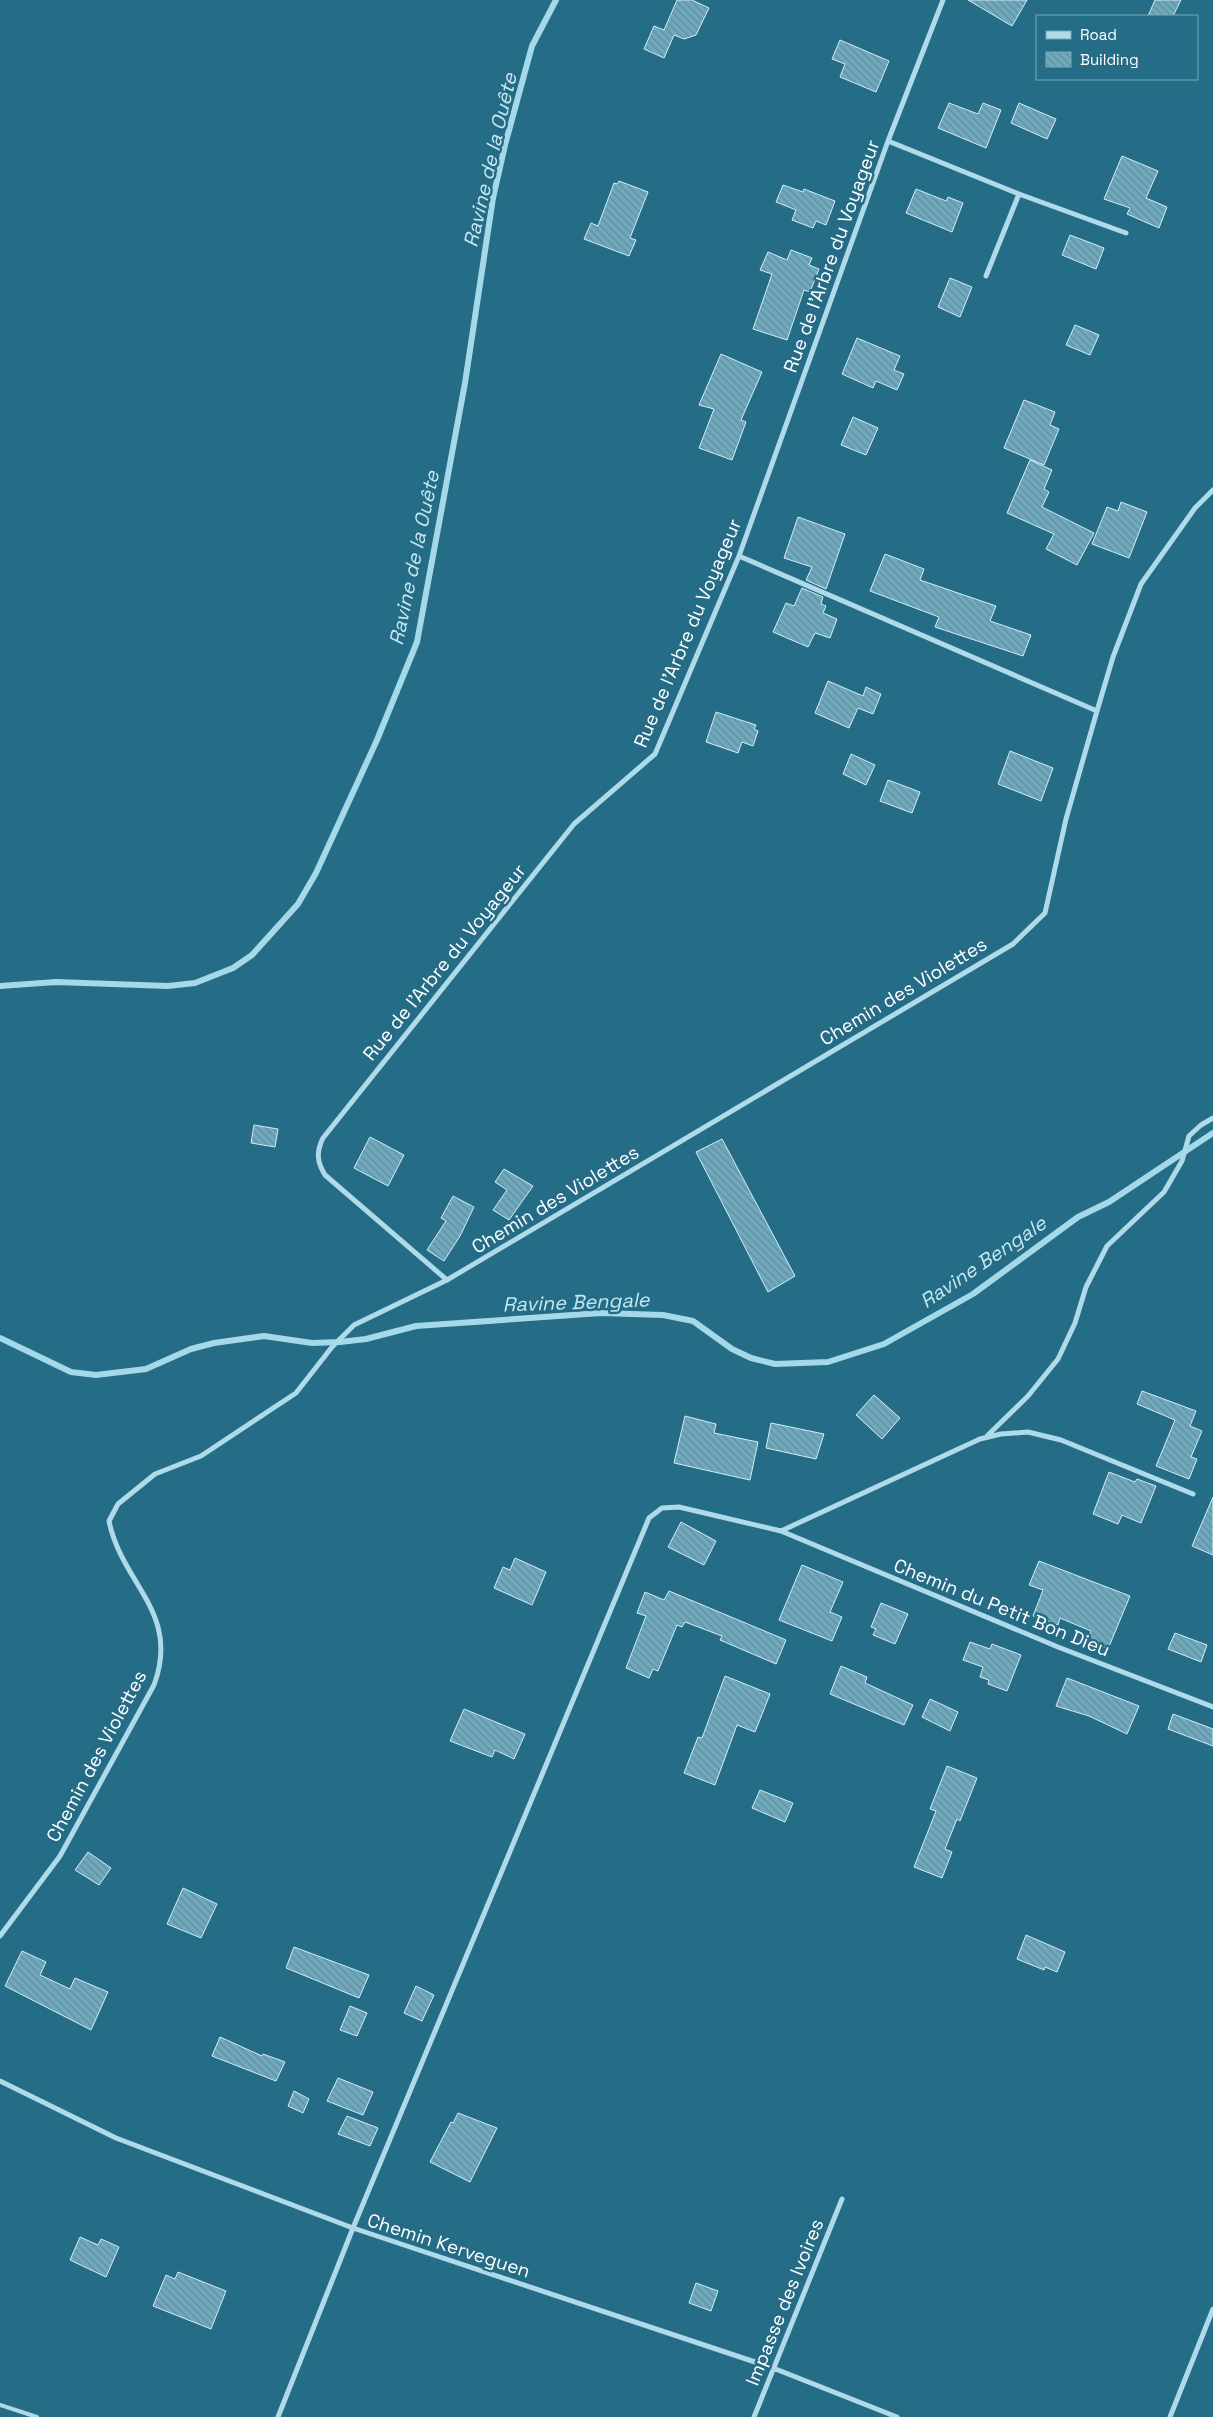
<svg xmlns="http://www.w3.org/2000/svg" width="1213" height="2417" font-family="'Space Grotesk',sans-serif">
  <defs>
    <pattern id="building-back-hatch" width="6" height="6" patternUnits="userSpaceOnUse" patternTransform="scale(1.25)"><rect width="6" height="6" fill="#6ea9bd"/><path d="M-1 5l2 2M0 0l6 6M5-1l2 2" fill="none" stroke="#648d9b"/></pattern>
  </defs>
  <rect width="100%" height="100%" fill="#256c86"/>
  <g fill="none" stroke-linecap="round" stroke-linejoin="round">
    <!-- stream -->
    <path stroke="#a3d9e9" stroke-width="6" d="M0,986L56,982L168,986L195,983L233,968L252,955L298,904L316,873L377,740L417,642L465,383L493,198L505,145L532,46L556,0
      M0,1338L71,1372L96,1375L146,1369L191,1349L214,1343L264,1336L312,1343L340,1342L366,1339L416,1326L601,1313L663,1315L693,1321L732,1349L751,1358L775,1364L828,1362L884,1344L973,1294L1078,1217L1109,1202L1213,1133"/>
  </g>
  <!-- building -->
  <path fill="url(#building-back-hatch)" stroke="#d3eef7" d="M677,0H692L709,8L696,35L684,39L674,35L664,58L644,49L654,26L664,30Z
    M968,0H1027L1012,26Z
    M1155,0H1181L1173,16H1148Z
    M840,40L889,61L876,92L840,77L845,64L832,59Z
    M949,103L978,114L983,103L1001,110L986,148L938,128Z
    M1019,103L1056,119L1047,139L1011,123Z
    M1122,156L1158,171L1146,198L1167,207L1159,228L1127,214L1130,208L1104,199Z
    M619,181L648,192L630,238L636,240L629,256L584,239L591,223L598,226L614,183L617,184Z
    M783,185L803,192L804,189L835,201L826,225L816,221L813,228L792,220L796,210L776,202Z
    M916,189L946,201L948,197L963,203L952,232L906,213Z
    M1070,235L1104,248L1096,269L1062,255Z
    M791,250L812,258L809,265L819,269L810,292L804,290L787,340L753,329L772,274L760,270L768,252L787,260Z
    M950,278L972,287L960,317L938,307Z
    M1075,325L1099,335L1090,355L1066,345Z
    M857,338L900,356L894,370L904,374L897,390L876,381L873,388L842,374Z
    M721,354L762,372L741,420L746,422L732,460L699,448L714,409L699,405Z
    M1024,400L1055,412L1050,425L1059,429L1044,465L1004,448Z
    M853,417L878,428L866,455L841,445Z
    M1030,460L1052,470L1044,489L1049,492L1042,507L1094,533L1077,565L1046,549L1054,534L1007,513Z
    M1121,502L1147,512L1129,558L1092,544L1107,507L1118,511Z
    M798,517L845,534L826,589L806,580L812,567L784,558Z
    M885,554L924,569L920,580L996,606L990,621L1031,635L1023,656L935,627L939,617L870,591Z
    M802,588L823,597L821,604L826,606L823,613L837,619L830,638L815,633L808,647L773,632L786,603L794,606Z
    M828,681L863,696L866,687L881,694L873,714L858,708L849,728L815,713Z
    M716,712L756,725L754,729L758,731L753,746L742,742L738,753L706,742Z
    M1010,751L1053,768L1041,801L998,784Z
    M851,754L875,765L866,785L843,774Z
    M888,780L920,792L912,813L880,801Z
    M254,1125L278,1129L275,1147L251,1143Z
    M370,1137L404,1155L388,1186L354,1168Z
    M722,1139L795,1276L768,1292L696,1152Z
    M504,1169L533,1186L509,1220L493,1210L507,1190L495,1182Z
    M453,1196L474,1207L460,1236L444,1261L427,1250L446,1221L441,1218Z
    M1142,1391L1196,1411L1190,1426L1202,1431L1191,1457L1197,1459L1189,1479L1156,1466L1175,1420L1137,1404Z
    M874,1395L900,1418L882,1439L856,1415Z
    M685,1416L716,1424L714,1433L758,1442L750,1480L674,1463Z
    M771,1423L824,1434L816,1459L766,1448Z
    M1109,1472L1135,1482L1137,1479L1156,1486L1141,1523L1122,1515L1118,1524L1093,1514Z
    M1213,1497V1555L1192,1546Z
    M681,1522L716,1541L704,1565L668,1547Z
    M515,1558L546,1572L532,1605L494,1588L503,1567L510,1570Z
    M1039,1561L1130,1596L1108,1649L1087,1640L1091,1631L1060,1618L1058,1625L1033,1616L1043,1590L1029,1585Z
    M802,1565L843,1582L830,1612L842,1617L832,1641L779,1620Z
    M669,1591L786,1640L776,1664L720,1640L722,1636L685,1622L682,1627L677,1625L658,1671L653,1669L649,1678L626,1668L646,1616L637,1613L645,1592L664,1600Z
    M881,1603L908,1614L895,1644L873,1635L876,1629L871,1627Z
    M1175,1633L1207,1645L1201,1662L1168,1649Z
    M970,1642L990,1649L992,1644L1021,1655L1007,1691L988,1684L989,1680L980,1677L983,1667L963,1660Z
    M841,1666L867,1677L865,1683L913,1705L904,1725L830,1694Z
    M725,1676L770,1694L755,1732L737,1725L715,1785L684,1773L698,1737L702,1738Z
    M1067,1678L1139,1706L1127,1734L1089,1716L1056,1706Z
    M930,1699L958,1712L950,1731L922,1717Z
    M464,1709L525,1734L514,1759L495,1750L492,1757L450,1741Z
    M1173,1714L1213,1729V1746L1168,1729Z
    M947,1766L977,1778L960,1821L957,1819L945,1849L952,1852L942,1878L914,1867L936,1811L930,1809Z
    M760,1790L793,1803L785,1822L752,1808Z
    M88,1852L111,1868L99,1885L75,1870Z
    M183,1888L217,1904L201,1938L167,1924Z
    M1026,1935L1065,1952L1057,1972L1045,1967L1044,1970L1017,1959Z
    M294,1947L369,1975L359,1998L286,1968Z
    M22,1951L46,1962L40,1975L70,1989L75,1978L108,1992L91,2030L5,1986Z
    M416,1986L434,1995L422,2021L404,2013Z
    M350,2006L367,2013L357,2036L340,2030Z
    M220,2037L262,2056L263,2054L285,2062L276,2081L212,2056Z
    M338,2078L373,2092L363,2115L327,2101Z
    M294,2091L309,2099L303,2113L288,2106Z
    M458,2113L497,2128L470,2182L430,2162L451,2122L453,2123Z
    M347,2116L378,2128L370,2146L338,2134Z
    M80,2237L98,2245L101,2239L119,2247L106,2277L70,2260Z
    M178,2272L226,2291L211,2329L153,2306L166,2275L175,2279Z
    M696,2283L718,2291L711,2311L689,2303Z"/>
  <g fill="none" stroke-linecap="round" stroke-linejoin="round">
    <!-- lane -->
    <path stroke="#afdae9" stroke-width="4" d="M0,2405L37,2417"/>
    <!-- street -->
    <path stroke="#afdae9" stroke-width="5" d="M888,141L1019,194L1126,233
      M986,276L1019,194
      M739,556L1097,711
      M447,1280L325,1175C317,1162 316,1152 323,1138L574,824L655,754L739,556L888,141L943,0
      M987,1436L1028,1396L1058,1359L1075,1323L1086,1287L1107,1246L1164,1192L1182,1161L1189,1136L1201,1125L1213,1118
      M781,1531L980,1439L1001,1434L1028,1432L1061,1440L1193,1494
      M0,1936L60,1856L154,1685C181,1612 122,1585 109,1521L118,1504L155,1474L201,1456L296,1393L332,1347L354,1325L447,1280L1013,944L1045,913L1066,819L1097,711L1113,657L1141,584L1195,508L1213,490
      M0,2081L116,2138L353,2228L773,2368L897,2417
      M278,2417L353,2228L649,1518L662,1508L679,1507L781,1531L1058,1647L1213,1707
      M754,2417L842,2199
      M1170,2417L1213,2309"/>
  </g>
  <g text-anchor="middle" stroke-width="5" stroke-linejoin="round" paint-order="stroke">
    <!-- street labels -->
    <g font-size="19" fill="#fff" stroke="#256c86">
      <text transform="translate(831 256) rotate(-70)" y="7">Rue de l'Arbre du Voyageur</text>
      <text transform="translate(687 633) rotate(-67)" y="7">Rue de l'Arbre du Voyageur</text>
      <text transform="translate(444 962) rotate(-51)" y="7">Rue de l'Arbre du Voyageur</text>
      <text transform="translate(903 991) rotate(-31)" y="7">Chemin des Violettes</text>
      <text transform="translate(555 1199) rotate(-31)" y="7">Chemin des Violettes</text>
      <text transform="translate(1002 1607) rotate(22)" y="7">Chemin du Petit Bon Dieu</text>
      <text transform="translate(96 1756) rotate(-62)" y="7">Chemin des Violettes</text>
      <text transform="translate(449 2245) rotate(18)" y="7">Chemin Kerveguen</text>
      <text transform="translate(784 2302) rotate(-68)" y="7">Impasse des Ivoires</text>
    </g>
    <!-- water labels -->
    <g font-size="20" font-style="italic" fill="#c5e7f2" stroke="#256c86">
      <text transform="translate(490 160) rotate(-77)" y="7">Ravine de la Ouête</text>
      <text transform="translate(414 558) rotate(-78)" y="7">Ravine de la Ouête</text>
      <text transform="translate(983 1262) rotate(-34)" y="7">Ravine Bengale</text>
      <text transform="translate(576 1302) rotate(-2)" y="7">Ravine Bengale</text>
    </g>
  </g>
  <!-- legend -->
  <rect x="1036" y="15" width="162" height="65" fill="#256c86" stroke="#7ca7b6"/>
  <rect x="1046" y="31" width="25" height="8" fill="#afdae9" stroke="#7ca7b6"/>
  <text x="1080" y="40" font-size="15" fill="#ffffff">Road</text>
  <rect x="1046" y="52" width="25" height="15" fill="url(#building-back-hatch)" stroke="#7ca7b6"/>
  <text x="1080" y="65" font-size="15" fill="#ffffff">Building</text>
</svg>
